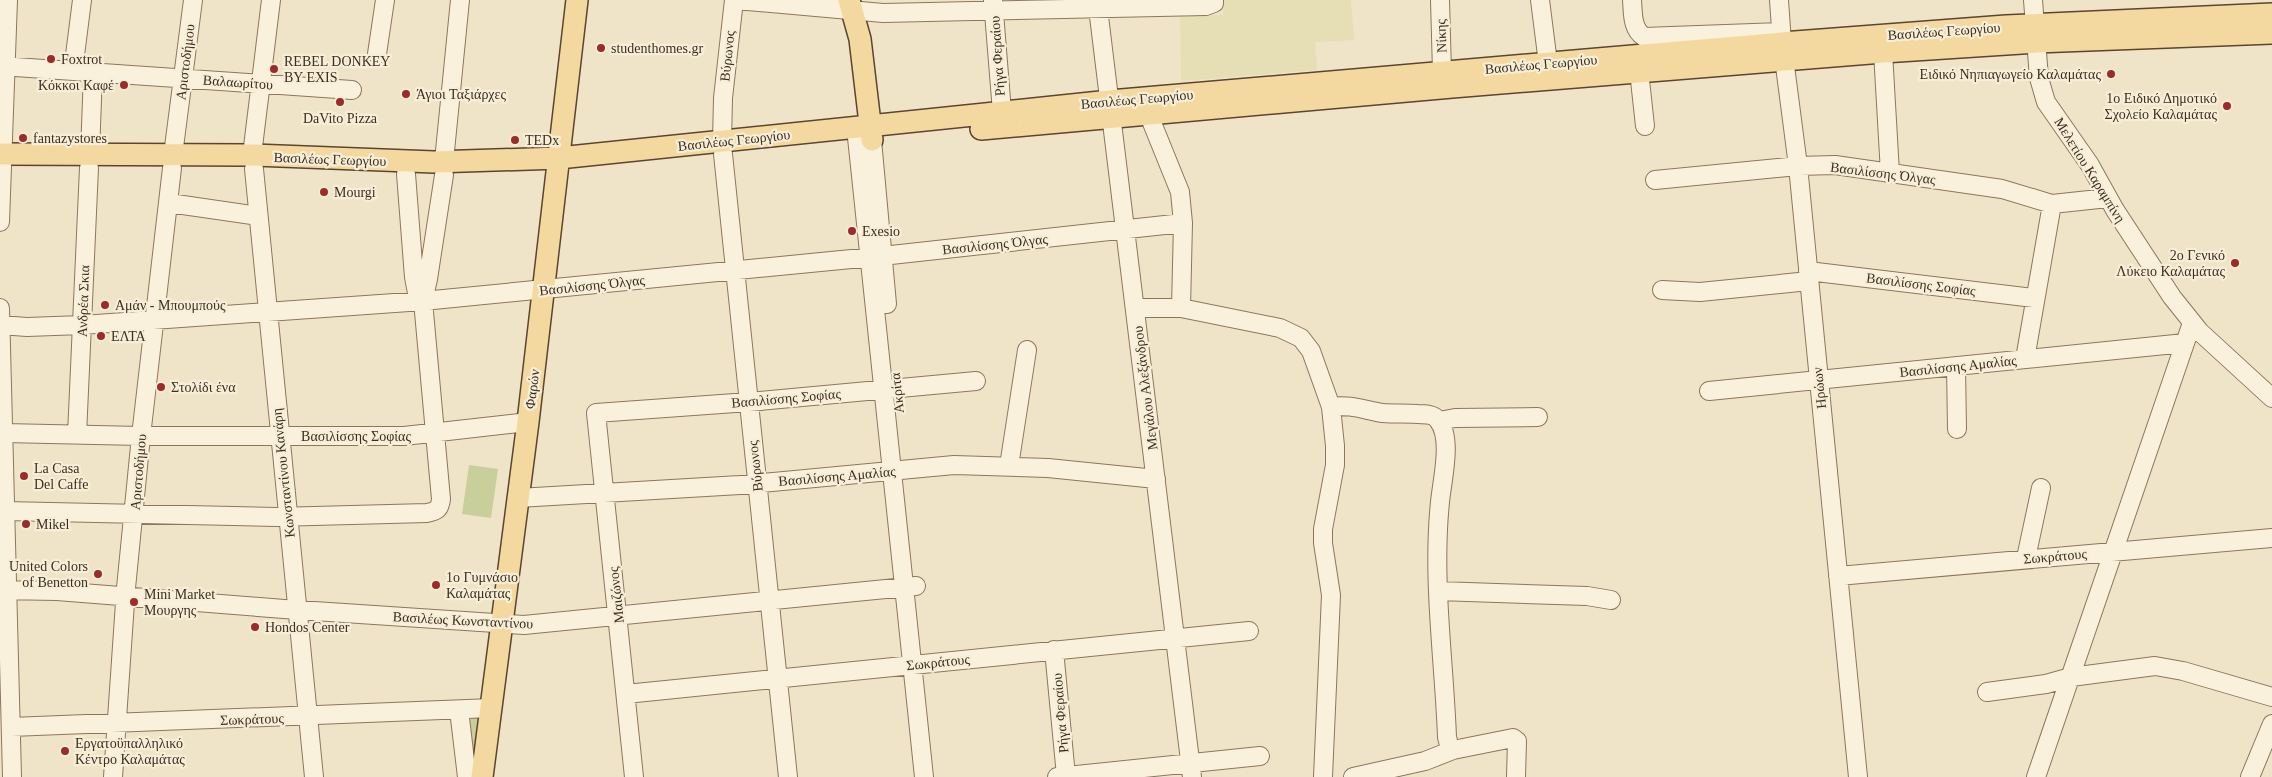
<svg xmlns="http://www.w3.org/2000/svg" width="2272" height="777" font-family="Georgia,serif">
  <rect width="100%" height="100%" fill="#f0e4c8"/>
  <!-- farmland -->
  <path fill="#e6deb5" d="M1223,0H1351L1354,40L1315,42L1317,70L1181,81L1180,16L1223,15Z"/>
  <!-- green -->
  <path fill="#c9cf9b" d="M469,465L498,469L491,518L462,514Z
    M477,718L479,721L473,765L468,719Z"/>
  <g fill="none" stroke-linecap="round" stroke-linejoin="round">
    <!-- minor casing -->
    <g stroke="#8d765c" stroke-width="20">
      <path id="minor" d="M736,0L883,13L1206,6L1214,3V0
        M993,0L1002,112
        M1097,0L1192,777
        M1440,0L1442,72
        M1540,0L1548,63
        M1632,0C1633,14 1632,29 1644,37L1781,32
        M1779,0L1782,43L1798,166L1858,777
        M2033,0L2039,78L2046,102L2090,165L2115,210L2172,297L2200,332L2272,398
        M1883,52L1890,173
        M377,54L385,0
        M0,66L352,90
        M73,71L82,0
        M1639,71L1645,126
        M1148,113L1180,192L1183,223L1181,308
        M856,128L924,777
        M872,140L887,304
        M722,141L723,98L734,0
        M90,154L93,72
        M723,154L788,777
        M173,155L193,0
        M252,155L271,0
        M444,161L460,0
        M254,169L314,777
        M406,174L414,277L417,293L423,301
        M1655,180L1798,166L1835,165L2002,189L2052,204L2108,198
        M169,203L258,216
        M0,222L8,0
        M1808,271L2034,298
        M1662,290L1700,292L1809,281
        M0,308L12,777
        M1136,308H1181L1280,328L1301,338L1311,351L1331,407L1335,446V465L1323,529V543L1331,595L1323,777
        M0,325L27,327L82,325L423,301L882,256L1183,223
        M2025,359L2052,204
        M1956,366L1957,429
        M1709,391L2185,343L2192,323
        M1331,407C1351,404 1364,410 1383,413C1395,414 1406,413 1417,414C1424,414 1434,414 1438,420C1453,438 1442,480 1440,502C1432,580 1444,659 1447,737L1449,745L1453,750
        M1439,421L1455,418L1538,417
        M4,433L141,436H404L528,422
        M77,435L89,168
        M1009,466L1027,350
        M518,498L740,485L954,465L1048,468L1156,479
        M5,511L276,517L427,513C437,511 440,509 441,499L423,301L428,279L444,175
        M2026,558L2041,488
        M1838,576L2272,538
        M0,590L57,591L284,609L524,625L916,586
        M1438,591L1587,596L1611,600
        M1054,650L1066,776
        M1987,692L2046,684L2071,677L2155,666L2183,671L2272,697
        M626,694L1249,631
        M459,710L467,777
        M11,727L492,708
        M113,777L126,588L141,436L172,168
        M634,777L596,413L749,402L976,381
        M1057,777L1260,756
        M1353,777L1425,761L1453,750L1513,738L1517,741L1516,777
        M2036,777L2185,343
        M2250,777L2272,724"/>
    </g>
    <!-- major casing -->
    <g stroke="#5b4430" stroke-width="24">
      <path id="major" d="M849,0L860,39L872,140
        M981,129L1452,87L1883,52L2036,42L2272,33
        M0,154L252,155L434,162L559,158L1110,101L1782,43L2006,26L2272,14
        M482,777L528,422L577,0"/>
    </g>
    <!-- minor -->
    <use href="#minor" stroke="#faf1dc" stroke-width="18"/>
    <!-- major -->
    <use href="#major" stroke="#f3d9a0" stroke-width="21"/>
  </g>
  <!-- markers -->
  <g fill="#9e2a2b" stroke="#f7eed8" stroke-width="2">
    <circle cx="601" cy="48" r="5"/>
    <circle cx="51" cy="59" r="5"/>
    <circle cx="274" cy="69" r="5"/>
    <circle cx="2111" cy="74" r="5"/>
    <circle cx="124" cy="85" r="5"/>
    <circle cx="406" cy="94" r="5"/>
    <circle cx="340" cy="102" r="5"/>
    <circle cx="2227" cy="106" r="5"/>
    <circle cx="23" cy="138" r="5"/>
    <circle cx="515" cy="140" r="5"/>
    <circle cx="324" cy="192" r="5"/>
    <circle cx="852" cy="231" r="5"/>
    <circle cx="2235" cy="263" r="5"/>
    <circle cx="105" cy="305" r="5"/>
    <circle cx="101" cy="336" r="5"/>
    <circle cx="161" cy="387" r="5"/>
    <circle cx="24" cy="476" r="5"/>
    <circle cx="26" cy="524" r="5"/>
    <circle cx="98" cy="574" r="5"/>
    <circle cx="436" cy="585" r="5"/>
    <circle cx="134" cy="602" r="5"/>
    <circle cx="255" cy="627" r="5"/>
    <circle cx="65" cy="751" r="5"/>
  </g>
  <g text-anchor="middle" stroke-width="4.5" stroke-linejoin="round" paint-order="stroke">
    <!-- street labels -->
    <g font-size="14" fill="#3d2e20" stroke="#f7eed8">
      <text transform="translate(1944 31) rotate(-4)" y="5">Βασιλέως Γεωργίου</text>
      <text transform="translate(1441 36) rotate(-92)" y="5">Νίκης</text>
      <text transform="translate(727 56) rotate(-84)" y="5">Βύρωνος</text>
      <text transform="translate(997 56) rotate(-94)" y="5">Ρήγα Φεραίου</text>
      <text transform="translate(185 62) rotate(-83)" y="5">Αριστοδήμου</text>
      <text transform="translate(1541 64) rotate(-5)" y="5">Βασιλέως Γεωργίου</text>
      <text transform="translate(238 82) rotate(4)" y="5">Βαλαωρίτου</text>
      <text transform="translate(1137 99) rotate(-5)" y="5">Βασιλέως Γεωργίου</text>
      <text transform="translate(734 140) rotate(-6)" y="5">Βασιλέως Γεωργίου</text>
      <text transform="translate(330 159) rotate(2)" y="5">Βασιλέως Γεωργίου</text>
      <text transform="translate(2090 170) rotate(58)" y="5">Μελετίου Καραμπίνη</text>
      <text transform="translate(1883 173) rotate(7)" y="5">Βασιλίσσης Όλγας</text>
      <text transform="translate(995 244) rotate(-6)" y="5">Βασιλίσσης Όλγας</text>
      <text transform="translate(1921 284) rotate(7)" y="5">Βασιλίσσης Σοφίας</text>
      <text transform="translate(592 285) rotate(-6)" y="5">Βασιλίσσης Όλγας</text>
      <text transform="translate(83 301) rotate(-88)" y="5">Ανδρέα Σκια</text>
      <text transform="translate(1958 366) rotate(-6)" y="5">Βασιλίσσης Αμαλίας</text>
      <text transform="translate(1145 388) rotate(-97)" y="5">Μεγάλου Αλεξάνδρου</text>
      <text transform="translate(1819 388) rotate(-96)" y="5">Ηρώων</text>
      <text transform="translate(532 389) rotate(-83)" y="5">Φαρών</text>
      <text transform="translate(897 393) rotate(-96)" y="5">Ακρίτα</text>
      <text transform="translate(786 398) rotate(-5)" y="5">Βασιλίσσης Σοφίας</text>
      <text x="356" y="441">Βασιλίσσης Σοφίας</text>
      <text transform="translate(755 466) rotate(-96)" y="5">Βύρωνος</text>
      <text transform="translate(138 472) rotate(-85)" y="5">Αριστοδήμου</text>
      <text transform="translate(283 473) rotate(-96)" y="5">Κωνσταντίνου Κανάρη</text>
      <text transform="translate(837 476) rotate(-5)" y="5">Βασιλίσσης Αμαλίας</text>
      <text transform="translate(2055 556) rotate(-5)" y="5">Σωκράτους</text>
      <text transform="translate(616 595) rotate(-96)" y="5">Μαιζώνος</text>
      <text transform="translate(463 620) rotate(3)" y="5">Βασιλέως Κωνσταντίνου</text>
      <text transform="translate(938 662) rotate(-6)" y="5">Σωκράτους</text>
      <text transform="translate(1060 713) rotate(-95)" y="5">Ρήγα Φεραίου</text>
      <text transform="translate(252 719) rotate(-2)" y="5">Σωκράτους</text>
    </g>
    <!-- poi labels -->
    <g font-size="14" fill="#3d2e20" stroke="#f7eed8" text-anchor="start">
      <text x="611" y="53">studenthomes.gr</text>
      <text x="61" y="64">Foxtrot</text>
      <text x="284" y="66">REBEL DONKEY<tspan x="284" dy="16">BY EXIS</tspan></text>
      <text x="2101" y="79" text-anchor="end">Ειδικό Νηπιαγωγείο Καλαμάτας</text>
      <text x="114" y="90" text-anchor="end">Κόκκοι Καφέ</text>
      <text x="416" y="99">Άγιοι Ταξιάρχες</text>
      <text x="2217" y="103" text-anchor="end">1ο Ειδικό Δημοτικό<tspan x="2217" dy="16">Σχολείο Καλαμάτας</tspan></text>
      <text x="340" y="123" text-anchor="middle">DaVito Pizza</text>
      <text x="33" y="143">fantazystores</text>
      <text x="525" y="145">TEDx</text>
      <text x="334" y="197">Mourgi</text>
      <text x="862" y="236">Exesio</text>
      <text x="2225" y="260" text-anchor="end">2ο Γενικό<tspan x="2225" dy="16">Λύκειο Καλαμάτας</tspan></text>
      <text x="115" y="310">Αμάν - Μπουμπούς</text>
      <text x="111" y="341">ΕΛΤΑ</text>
      <text x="171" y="392">Στολίδι ένα</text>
      <text x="34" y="473">La Casa<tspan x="34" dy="16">Del Caffe</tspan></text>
      <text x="36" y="529">Mikel</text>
      <text x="88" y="571" text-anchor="end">United Colors<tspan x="88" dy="16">of Benetton</tspan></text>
      <text x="446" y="582">1ο Γυμνάσιο<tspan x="446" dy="16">Καλαμάτας</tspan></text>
      <text x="144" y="599">Mini Market<tspan x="144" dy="16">Μουργης</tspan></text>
      <text x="265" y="632">Hondos Center</text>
      <text x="75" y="748">Εργατοϋπαλληλικό<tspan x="75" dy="16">Κέντρο Καλαμάτας</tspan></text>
    </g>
  </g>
</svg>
